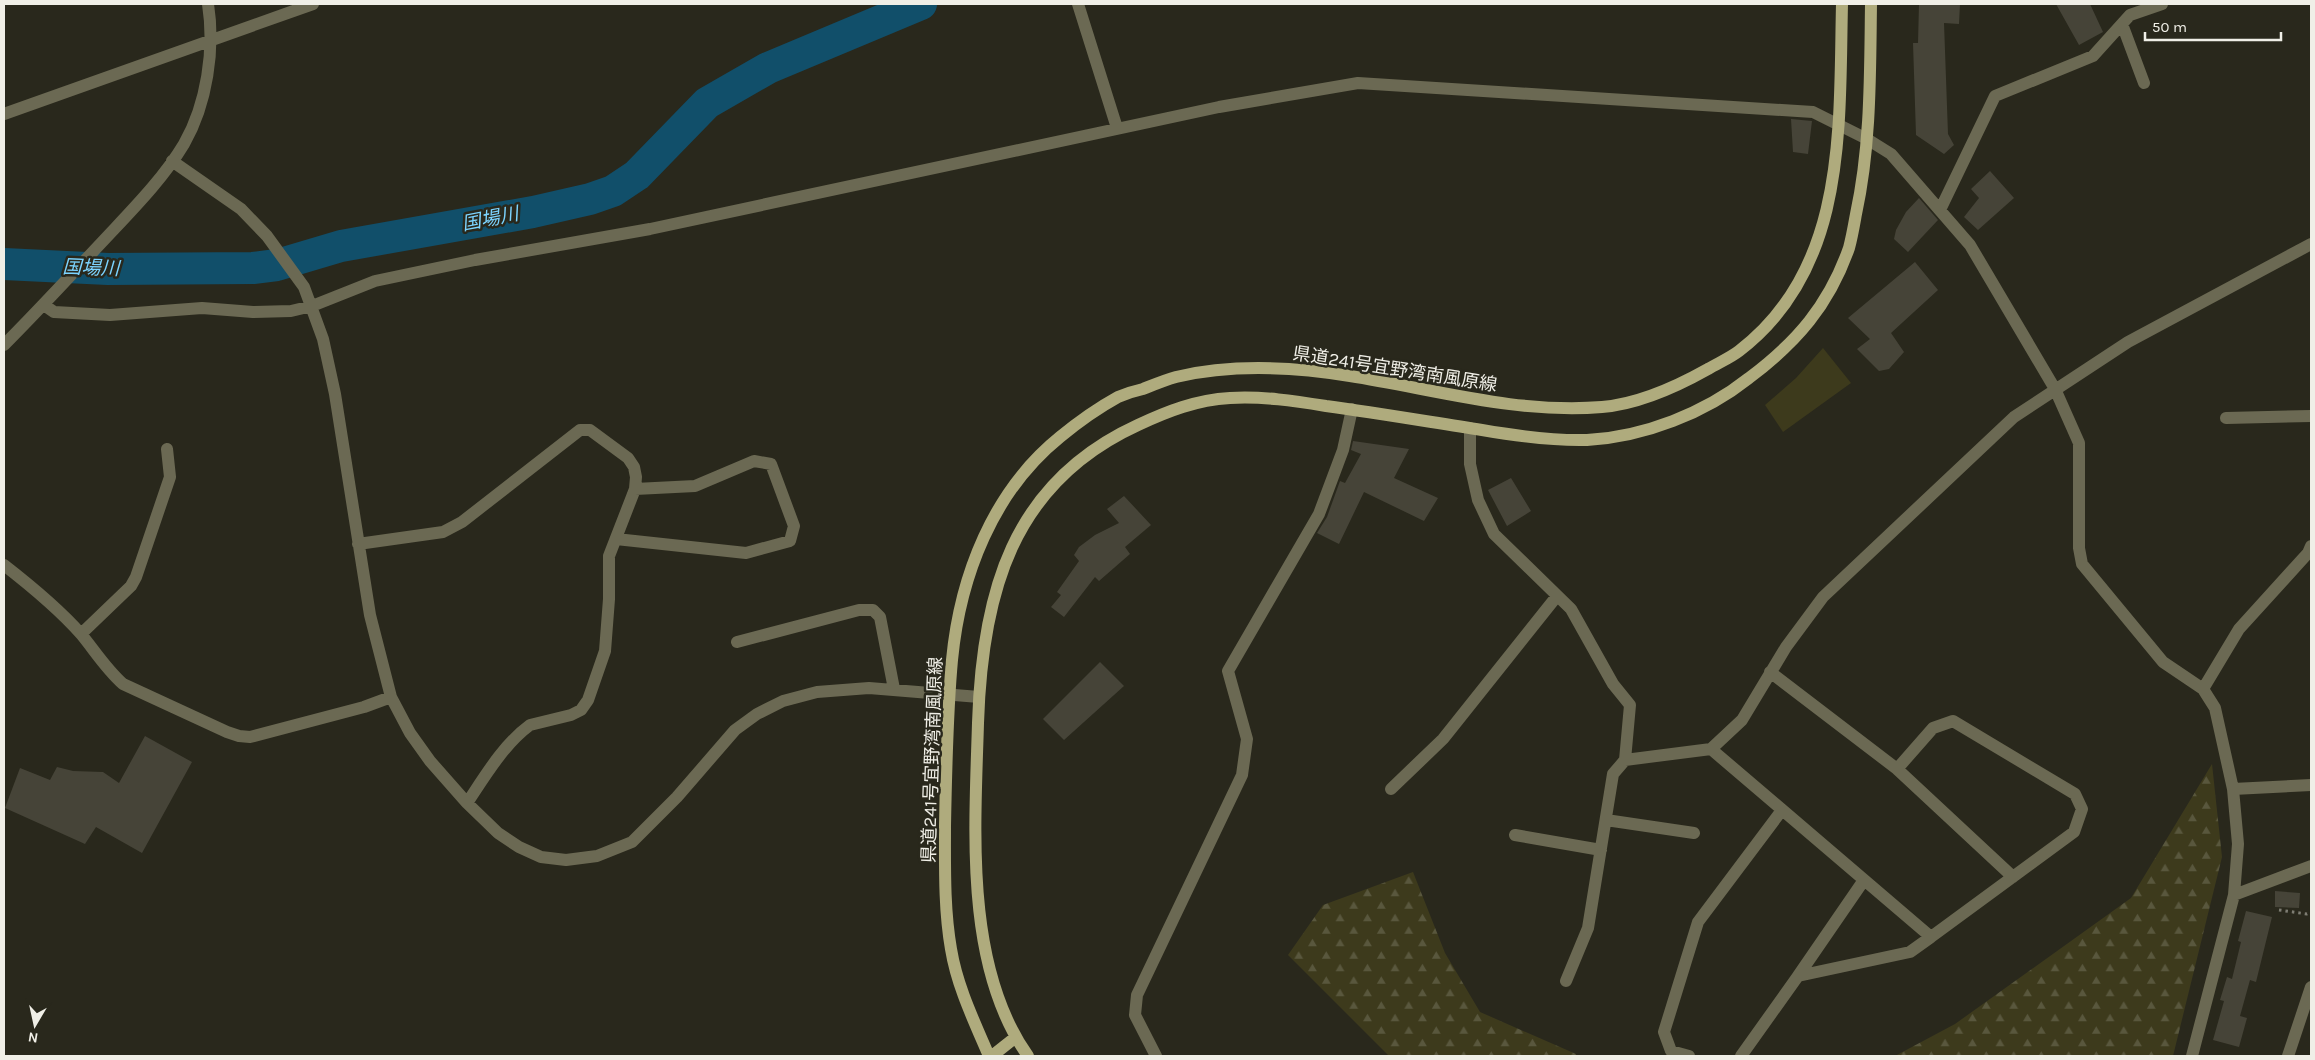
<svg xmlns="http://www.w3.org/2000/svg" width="2315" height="1060" font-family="Karla,'Noto Sans JP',sans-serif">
  <defs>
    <pattern id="forest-firs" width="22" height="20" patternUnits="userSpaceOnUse" patternTransform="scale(1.25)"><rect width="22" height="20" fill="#3d3a1c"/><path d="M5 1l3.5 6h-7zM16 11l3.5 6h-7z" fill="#59573d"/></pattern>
  </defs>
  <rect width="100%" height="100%" fill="#29281c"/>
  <!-- green -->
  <path fill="#3d3a1c" d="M1823,348L1851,383L1783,432L1765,405L1796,378Z"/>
  <!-- forest -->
  <path fill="url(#forest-firs)" d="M2212,764L2222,857L2173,1056H1895L1955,1024L2131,898Z
    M1413,872L1445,953L1480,1012L1576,1054V1056H1389L1288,955L1323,905Z"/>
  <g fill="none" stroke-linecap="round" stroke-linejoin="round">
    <!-- river -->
    <path stroke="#114f6a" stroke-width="32" d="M4,264L108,269L253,268L277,265L341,246L533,212L590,199L613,191L637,175L707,103L768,68L921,4"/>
  </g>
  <!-- building -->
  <path fill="#464438" d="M1919,4H1960L1959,24L1944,23L1948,134L1954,145L1944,154L1916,135L1913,43H1918Z
    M2056,4H2090L2103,32L2079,45Z
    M1791,119L1812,121L1808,154L1793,152Z
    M1990,171L2014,198L1978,230L1964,217L1979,198L1971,189Z
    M1919,198L1938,220L1908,252L1894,239L1896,230L1906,212Z
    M1915,262L1938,290L1891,333L1904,352L1889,369L1879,371L1857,349L1870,339L1848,318Z
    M1353,441L1409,449L1394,478L1438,498L1424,521L1364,492L1339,544L1317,533L1327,517L1340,481L1345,483L1361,454L1351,450Z
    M1511,478L1531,511L1507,526L1488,490Z
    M1124,496L1151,525L1125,547L1130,554L1099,581L1095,577L1064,617L1051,607L1061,595L1057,592L1079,561L1074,555L1079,547L1095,535L1119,523L1107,509Z
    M1100,662L1124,686L1064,740L1043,719Z
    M145,736L192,762L142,853L96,827L85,844L5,808L20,768L50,780L57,767L73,771L103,772L119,783Z
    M2275,891L2300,893L2299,908L2275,907Z
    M2246,911L2272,917L2256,982L2250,980L2240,1016L2247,1018L2239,1047L2213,1040L2224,1001L2220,1000L2227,977L2232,979L2241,942L2238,941Z"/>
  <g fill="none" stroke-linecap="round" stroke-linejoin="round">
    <!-- path -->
    <path stroke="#7e7d73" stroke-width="3" stroke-dasharray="2.5 4" stroke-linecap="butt" d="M2279,910L2307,914L2311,912"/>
    <!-- minor -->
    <path stroke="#6b6953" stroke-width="12" d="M1078,4L1117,128
      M2122,24L2144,83
      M4,114L313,4
      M172,161L241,209L267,236L304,287L323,339L335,394L370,615L391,697L410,733L430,761L467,803L498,833L519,847L541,857L566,860L597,856L632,842L677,797L735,730L757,714L783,701L817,692L869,688L979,697
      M1940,210L1995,96L2093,56L2130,15L2162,4
      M44,305L54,312L110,315L202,308L253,312L291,311L312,306L375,281L475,260L650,229L1219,107L1358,83L1813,112L1867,139L1891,154L1970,245L2055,389L2079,443V548L2082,564L2163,662L2203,689L2215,708L2233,789L2238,844L2234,895L2192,1056
      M4,345C38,311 71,275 104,240C132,210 163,179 184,144C207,104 215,49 208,4
      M2226,418L2311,416
      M1470,428V464L1478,500L1494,534L1571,609L1613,684L1630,705L1625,760L1711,749L1742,720L1786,647L1823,597L2014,417L2128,342L2311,244
      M616,539L746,553L790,541L794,526L771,464L754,461L695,486L635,489
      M358,544L443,532L462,522L580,430H590L628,458L634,467L636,477L635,489L609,556V599L605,651L588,700L581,710L571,715L530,725C504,744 485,776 467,803
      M4,565C31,586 58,608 81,634C95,651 106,669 123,684L227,732L239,736L250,737L364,707L391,697
      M81,634L131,586L136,577L170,477L167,449
      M737,642L859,610H873L880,617L894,689
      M1770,672L1897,769L2013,877
      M2203,689L2239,629L2308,553L2311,546
      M1711,749L1931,937L2074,832L2082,809L2075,794L1953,721L1933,728L1897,769
      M1391,789L1443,739L1557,596
      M2233,789L2311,785
      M1606,820L1694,833
      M1515,835L1601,850
      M2234,895L2311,866
      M1798,976L1864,880
      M1566,981L1588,928L1613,774L1625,760
      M1156,1056L1135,1015L1137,995L1242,775L1247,739L1228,671L1319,514L1343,450L1352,409
      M1689,1056L1671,1051L1664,1032L1698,922L1782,810
      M1741,1056L1798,976L1910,952L1931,937
      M2288,1056L2311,987"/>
    <!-- major -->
    <path stroke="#afab7d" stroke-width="12" d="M989,1056C974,1021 957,986 951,949C944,909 945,867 945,826C946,771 947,715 952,660C960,576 993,491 1060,437C1077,423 1098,408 1118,397C1125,394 1134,391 1143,389C1153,385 1165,380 1176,377C1231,364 1294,367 1350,376C1434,389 1516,414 1602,407C1639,404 1676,387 1708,369C1718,363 1730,358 1739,351C1848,268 1839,127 1842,4
      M992,1056L1016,1037
      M1028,1056C964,966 975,829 978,723C982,595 1011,483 1138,425C1168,411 1196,400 1230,398C1262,396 1295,401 1326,406C1378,413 1430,422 1482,430C1517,436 1552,441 1587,440C1644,437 1705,413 1749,378C1797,342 1829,305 1849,248C1852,237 1854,225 1856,214C1871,145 1870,74 1871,4"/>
  </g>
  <g text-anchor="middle" stroke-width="5" stroke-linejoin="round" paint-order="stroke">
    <!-- street labels -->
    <g font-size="18" fill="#f0efe7" stroke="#29281c">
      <text transform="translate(1395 369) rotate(9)" y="6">県道241号宜野湾南風原線</text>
      <text transform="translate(932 760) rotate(-88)" y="6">県道241号宜野湾南風原線</text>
    </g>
    <!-- water labels -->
    <g font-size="19" font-style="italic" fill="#7cd4ff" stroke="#29281c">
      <text transform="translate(490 218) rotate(-11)" y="7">国場川</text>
      <text transform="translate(91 267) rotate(2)" y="7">国場川</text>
    </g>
  </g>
  <!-- border -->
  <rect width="2315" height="1060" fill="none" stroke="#f0efe7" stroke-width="10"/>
  <!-- north arrow -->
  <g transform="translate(35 1025) rotate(189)" stroke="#29281c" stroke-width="4" paint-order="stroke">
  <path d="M0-4L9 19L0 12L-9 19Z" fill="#f0efe7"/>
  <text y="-8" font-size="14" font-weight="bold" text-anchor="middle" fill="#f0efe7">N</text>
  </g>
  <!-- scale -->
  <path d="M2145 32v8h136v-8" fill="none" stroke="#f0efe7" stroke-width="2.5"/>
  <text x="2152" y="32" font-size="15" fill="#f0efe7" stroke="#29281c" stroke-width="4" paint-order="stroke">50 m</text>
</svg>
